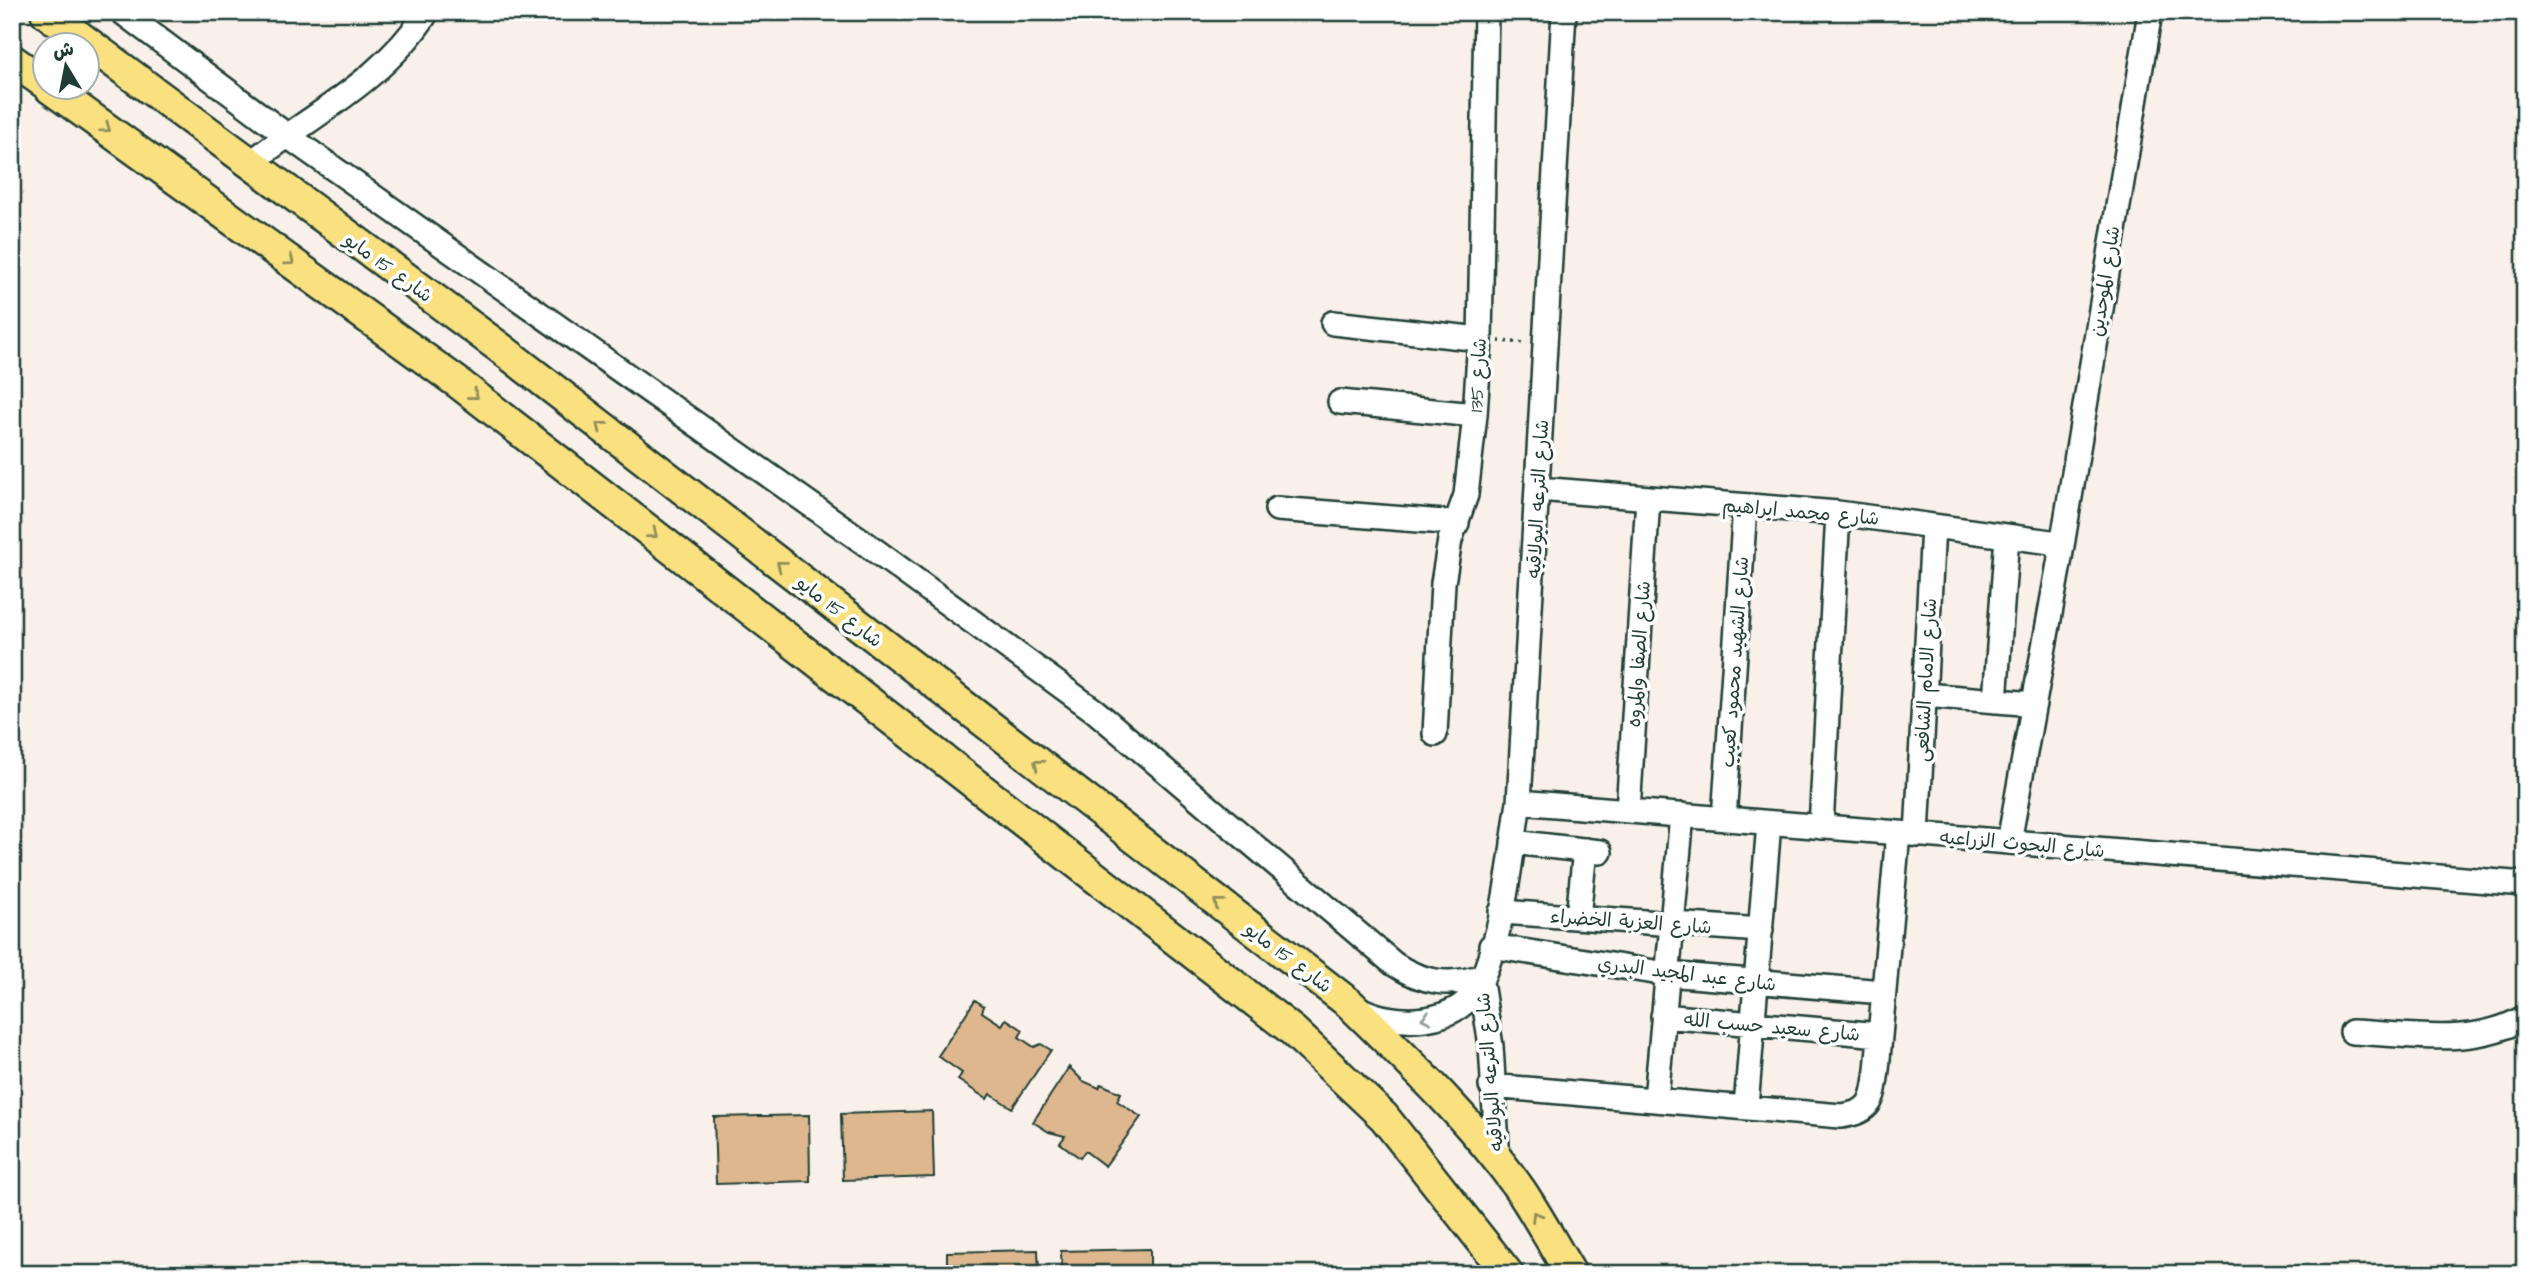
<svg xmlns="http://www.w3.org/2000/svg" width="2537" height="1286" font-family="'Architects Daughter','Playpen Sans Arabic',sans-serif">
  <rect width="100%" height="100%" fill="#f9f1e9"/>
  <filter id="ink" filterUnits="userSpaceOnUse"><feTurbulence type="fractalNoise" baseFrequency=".0143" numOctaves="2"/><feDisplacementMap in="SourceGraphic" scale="14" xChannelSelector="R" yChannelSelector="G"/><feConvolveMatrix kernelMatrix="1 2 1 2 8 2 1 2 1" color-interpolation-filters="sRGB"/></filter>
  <g filter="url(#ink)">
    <!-- building -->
    <path fill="#dfb78f" stroke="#1f3d34" stroke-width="2" d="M975,1000L984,1006L982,1012L1002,1025L1006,1019L1023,1030L1019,1037L1034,1047L1041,1044L1051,1050L1012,1108L990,1094L987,1099L958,1080L962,1073L938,1056Z
      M1069,1067L1083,1081L1099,1088L1101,1084L1121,1093L1117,1101L1141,1117L1105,1166L1085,1151L1080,1158L1060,1143L1065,1136L1049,1132L1033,1122Z
      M932,1111L934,1177L843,1180L841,1114Z
      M809,1115L810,1181L716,1184L714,1117Z
      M1150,1249V1274H1062L1061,1251Z
      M1038,1250L1039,1274H947V1252Z"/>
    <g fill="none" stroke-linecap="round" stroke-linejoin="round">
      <!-- minor casing -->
      <g stroke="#1f3d34" stroke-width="28">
        <path id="minor" d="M122,12L289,137L862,541L1095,711L1394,964C1423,983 1450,987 1483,976
          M249,164C310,116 384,80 427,12
          M1333,323L1480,339
          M1340,402L1475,415
          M1538,489L1838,513L2051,542L2060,550
          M1277,509L1457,523
          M1924,695L2034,704
          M1995,701L2007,536
          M1435,734L1443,583L1450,540L1466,495L1475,415L1480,339L1486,12
          M1519,802L2525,884
          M1628,811L1648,498
          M1724,819L1745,506
          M1821,827L1838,513
          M1917,835L1933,526
          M1513,842L1600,852
          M2009,842L2060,558L2150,12
          M1501,912L1761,930
          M1578,917L1585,850
          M1491,946L1667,974L1883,992
          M1481,982L1491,1046L1498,1162
          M1358,1008C1395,1028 1462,1026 1481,981C1505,926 1510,861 1519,802L1564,12
          M1663,1016L1880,1035
          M2352,1032C2408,1034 2474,1048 2525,1017
          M1491,1086L1841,1116C1873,1112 1873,1099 1877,1070L1898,833
          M1656,1099L1682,815
          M1746,1107L1769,823"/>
      </g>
      <!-- major casing -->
      <g stroke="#1f3d34" stroke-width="35">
        <path id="major" d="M46,12L499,347L1350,1004C1410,1063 1473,1122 1521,1191C1539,1218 1554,1246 1571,1274
          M12,60L46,84
          M50,88L457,382L1292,1030L1384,1117L1508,1274"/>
      </g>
      <!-- highway casing -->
      <g stroke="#1f3d34" stroke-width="38">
        <path id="highway" d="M48,12L54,17"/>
      </g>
      <!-- path -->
      <path stroke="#1f3d34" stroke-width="3.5" stroke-dasharray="2 5" stroke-linecap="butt" d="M1499,341L1527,343"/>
      <!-- minor -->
      <use href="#minor" stroke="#fff" stroke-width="23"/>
      <!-- major -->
      <use href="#major" stroke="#fbe080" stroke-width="30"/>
      <!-- highway -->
      <use href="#highway" stroke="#fbe080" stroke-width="33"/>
    </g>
    <!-- one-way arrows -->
    <defs><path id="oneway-chevron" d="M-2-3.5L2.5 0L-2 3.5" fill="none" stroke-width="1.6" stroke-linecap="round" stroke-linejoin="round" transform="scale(1.75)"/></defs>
    <g stroke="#8d8e5a">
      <use href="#oneway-chevron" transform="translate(106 128) rotate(36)"/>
      <use href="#oneway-chevron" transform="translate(290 261) rotate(36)"/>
      <use href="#oneway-chevron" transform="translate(474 395) rotate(38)"/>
      <use href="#oneway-chevron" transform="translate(601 426) rotate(-142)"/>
      <use href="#oneway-chevron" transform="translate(653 534) rotate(38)"/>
      <use href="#oneway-chevron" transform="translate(781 565) rotate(-142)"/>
      <use href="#oneway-chevron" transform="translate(1038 764) rotate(-142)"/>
      <use href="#oneway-chevron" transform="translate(1218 903) rotate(-142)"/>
      <use href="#oneway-chevron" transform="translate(1536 1216) rotate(-121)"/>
    </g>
    <use stroke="#8f9e9a" href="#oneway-chevron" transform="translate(1426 1018) rotate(169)"/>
  </g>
  <g text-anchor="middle" stroke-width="7" stroke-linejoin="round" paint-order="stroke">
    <!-- street labels -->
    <g font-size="19" fill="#1f3d34" stroke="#fff">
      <text transform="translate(389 267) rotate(36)" y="7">شارع 15 مايو</text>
      <text transform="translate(2104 281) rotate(-81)" y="7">شارع الموحدين</text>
      <text transform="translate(1477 375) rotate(-87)" y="7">شارع 135</text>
      <text transform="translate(1537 499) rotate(-87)" y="7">شارع الترعه البولاقيه</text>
      <text transform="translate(1801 511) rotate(5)" y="7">شارع محمد ابراهيم</text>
      <text transform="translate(840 611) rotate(38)" y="7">شارع 15 مايو</text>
      <text transform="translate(1638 654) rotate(-86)" y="7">شارع الصفا والمروه</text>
      <text transform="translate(1734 662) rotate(-86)" y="7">شارع الشهيد محمود كعيب</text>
      <text transform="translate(1925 680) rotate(-87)" y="7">شارع الامام الشافعى</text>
      <text transform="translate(2022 843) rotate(5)" y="7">شارع البحوث الزراعيه</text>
      <text transform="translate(1631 921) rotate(4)" y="7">شارع العزبة الخضراء</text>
      <text transform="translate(1289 957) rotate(37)" y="7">شارع 15 مايو</text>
      <text transform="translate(1687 973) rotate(7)" y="7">شارع عبد المجيد البدري</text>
      <text transform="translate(1772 1026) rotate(5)" y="7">شارع سعيد حسب الله</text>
      <text transform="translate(1489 1072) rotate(-95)" y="7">شارع الترعه البولاقيه</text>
    </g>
  </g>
  <!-- margin -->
  <rect width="2537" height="1286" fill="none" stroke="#fff" stroke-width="42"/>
  <rect x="21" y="21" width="2495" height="1244" fill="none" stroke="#1f3d34" stroke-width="2.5" filter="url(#ink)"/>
  <!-- north arrow -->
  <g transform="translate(66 66) rotate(350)"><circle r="33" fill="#ffffff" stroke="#a5b1ae" stroke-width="2"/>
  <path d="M0-5L12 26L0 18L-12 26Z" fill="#1f3d34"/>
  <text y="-10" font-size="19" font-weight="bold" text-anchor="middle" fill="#1f3d34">ش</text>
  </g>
</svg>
